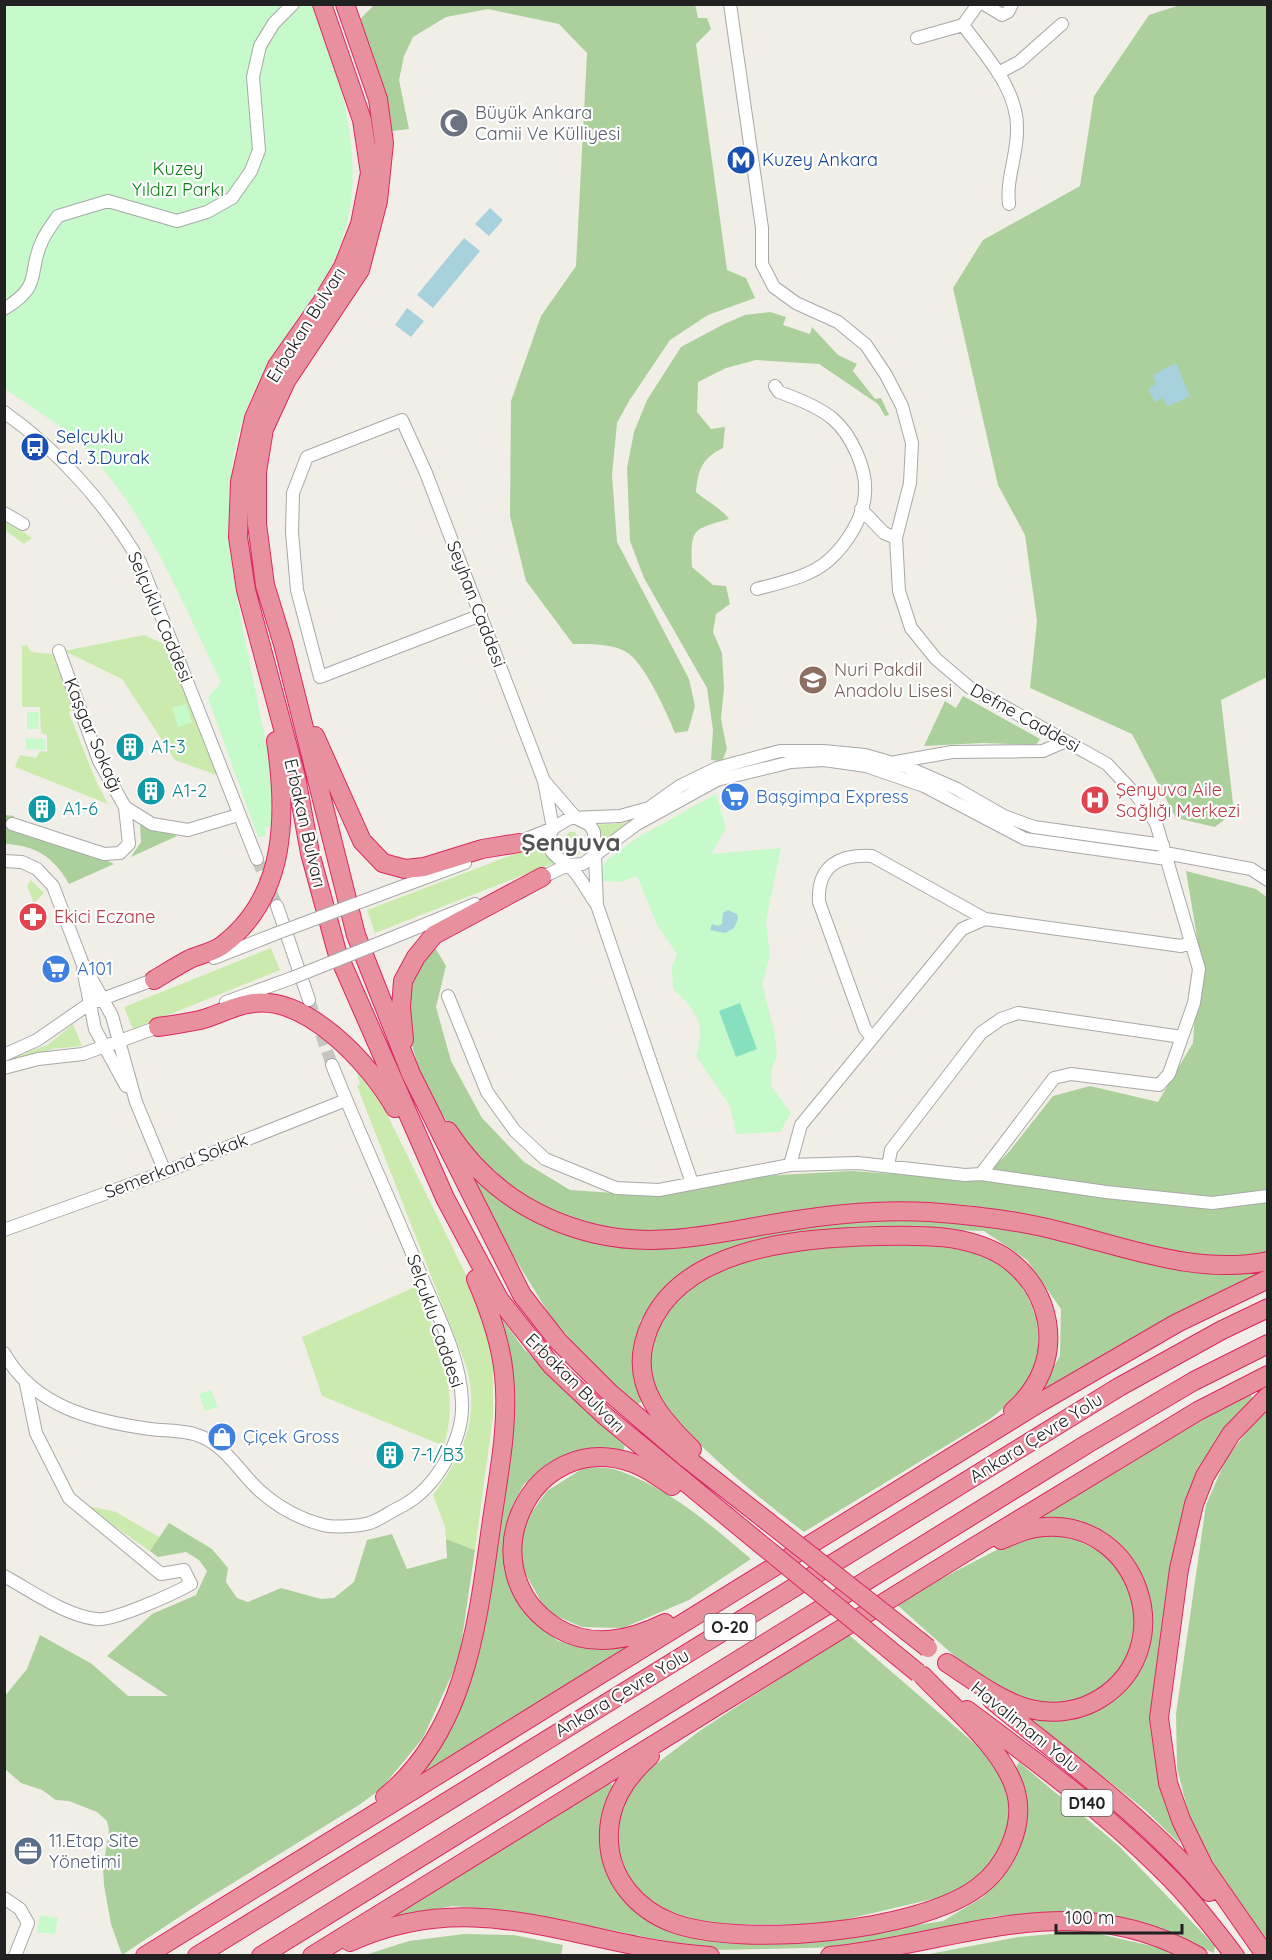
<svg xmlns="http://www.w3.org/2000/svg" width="1272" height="1960" font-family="Quicksand,sans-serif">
  <rect width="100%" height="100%" fill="#f1eee7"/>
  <!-- grass -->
  <path fill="#cbebae" d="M4,519L32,538L24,544L5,530Z
    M144,635L166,645L219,776L175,760L122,679L64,651Z
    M27,645L31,652L52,654L73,709L69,713L96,781L108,804L15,767L20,755L36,758L40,751L47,752V735L41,733L40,707H22V646Z
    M664,806L600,846L594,825L624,823Z
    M569,832H575L584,848L579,855H573L566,846L565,837Z
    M549,841L557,862L375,933L367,910Z
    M31,880L44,893L34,903L27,886Z
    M271,948L280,970L133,1029L124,1007Z
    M73,1024L82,1046L52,1049L5,1066V1061L49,1044Z
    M356,1070L382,1104L479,1301L493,1344V1417L475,1550L446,1539L445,1527L433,1495C464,1454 479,1420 467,1368L357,1086L360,1084Z
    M417,1286C437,1341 461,1387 444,1446L322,1396L302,1337Z
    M84,1505L116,1512L161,1538L150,1551Z"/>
  <!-- forest -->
  <path fill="#abd09c" d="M375,4H695L698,18H707L711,29L696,44L727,270L746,278L755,298L708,315L670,340L629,401L617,423L612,475L617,542L689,679L695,706L688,731L675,733C667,713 645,665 628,653C612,643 591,644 573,644L526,581L510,516L511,401L541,316L576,266L587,53L559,24L488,9L446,17L413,37L404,56L399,80L409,129L392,131L384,89L358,21Z
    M1180,5H1267V677L1221,700L1234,812L1215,827L1176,818L1132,734L1030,688L1037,621L1025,535L998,485L953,288L983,240L1080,186L1094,96L1149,15Z
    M770,312L786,317L783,325L810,334L812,327L838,355L857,364L853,371L875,399L881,398L889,415L885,416L878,404L819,364L756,360L726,368L698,382L697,412L711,429L725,427L723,448C702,458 698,470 696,492C707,502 720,507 729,519C693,529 690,529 692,567L713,585L726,586L730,604L716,614L713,632L722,653L724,689L721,719L727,749L722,761L711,760L713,730L707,688L644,578L630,541L627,468L634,432L647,400L681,347L724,324L745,315Z
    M963,696L1040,739L1036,745L982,743L924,746L945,701L956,708Z
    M5,815L14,816L12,828L93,858L96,855L114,864L69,884C54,857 35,845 5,844Z
    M140,820L177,836L131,857L141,842Z
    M1186,871L1256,889L1268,898L1267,1253L1240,1259L1162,1251L1062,1222L967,1205L886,1202L668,1233L606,1230L562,1218L502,1189L476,1162L425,1090L410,1038L405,999L416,965L433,944L446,966L436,1007L451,1061L482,1118L524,1162L570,1190L643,1195L762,1176L851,1171L981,1180L1008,1153L1053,1096L1090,1086L1158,1102L1193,1043L1199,949Z
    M469,1172L559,1230L628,1248L833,1220L979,1221L1197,1272L1258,1270V1278L1048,1392L1044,1383L1060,1356L1061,1309L1027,1260L984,1231L878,1228L745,1246L694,1266L662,1291L640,1321L636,1363L645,1400L636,1405L590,1362L551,1317L464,1176Z
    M917,1245C944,1247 974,1249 998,1264C1031,1284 1048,1334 1033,1370C1024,1390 1007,1406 990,1419L804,1532C770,1507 659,1418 651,1381C648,1368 650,1353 653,1340C679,1245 839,1244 917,1245Z
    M500,1316L524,1349L625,1446L622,1453L562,1459L524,1484L512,1506L505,1563L516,1601L532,1620L558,1641L580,1647L606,1648L622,1642L628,1648L423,1777L419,1771L443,1741L509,1454Z
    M1247,1390L1253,1398C1178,1468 1165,1573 1159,1670C1158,1693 1153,1719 1154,1743C1157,1771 1173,1815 1180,1844L1144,1809L1019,1710L1114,1694L1151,1615L1148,1594L1133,1563L1026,1519Z
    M1267,1405V1940L1221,1876L1193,1831L1177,1768L1176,1714L1206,1505L1226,1459Z
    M585,1467C596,1468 608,1467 617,1470C669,1488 711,1525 751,1559L689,1600L623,1628L582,1627L547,1612L521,1566V1527L547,1491Z
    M169,1523L212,1549L228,1568L226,1582L237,1598L248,1602L281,1588L321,1599L334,1598L354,1582L367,1540L392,1534L407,1569L447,1558L446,1539L475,1550L459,1659L423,1738L381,1789L359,1805L202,1902L122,1955L111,1924L104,1885L103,1868L109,1830L107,1821L97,1812L69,1801L56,1800L42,1790L21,1783L5,1769L4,1697L27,1669L40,1635L92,1664L128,1696H168L107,1656L152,1614L196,1595L207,1571L199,1560L186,1552L158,1557L150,1551Z
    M1062,1535C1098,1547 1125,1564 1136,1603C1140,1618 1133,1643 1132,1658L1085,1703L1038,1708L977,1676L895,1603L1004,1546L1027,1537Z
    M848,1634L990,1757L1008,1790L1009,1831L993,1863L954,1894L822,1925L711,1924L663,1912L639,1893L625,1869L614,1836L617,1809L631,1783L701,1730Z
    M1019,1762L1119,1846L1215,1946L1214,1953L1134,1920L1077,1911L997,1916L850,1947L713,1950L506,1910L452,1906L399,1916L395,1912L608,1781L615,1788L614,1881L690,1934L854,1935L943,1921L983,1897L1013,1863L1025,1827L1023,1794L1013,1772Z
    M1086,1931L1161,1948L1175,1955L919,1956L1018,1937Z
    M464,1934L514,1935L563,1945L561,1955H365L409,1941Z"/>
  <!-- park -->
  <path fill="#c6facb" d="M319,4C343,100 380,191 321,284C283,345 245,385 233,460C219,546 246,635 261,719C265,738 271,758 273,777C274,794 271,811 271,827H266L265,836L258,837L208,698L221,682C181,601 147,511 82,446C59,423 31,407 5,389L4,5Z
    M186,704L192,722L178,727L172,708Z
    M27,712H39L38,729H27Z
    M26,738L45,739V750L26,749Z
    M716,794L726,828L711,854L781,848L766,921L770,956L762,984L775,1035L777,1055L772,1069L771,1086L791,1113L780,1132L736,1134L730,1106L696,1056C706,1024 697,1011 673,989L672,967L677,954L657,925L637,876L621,882L600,881L599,873L606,861L635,839Z
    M211,1390L218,1407L205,1411L199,1394Z
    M40,1915L58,1918L55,1934L37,1932Z"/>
  <!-- pitch -->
  <path fill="#86e0bf" d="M740,1003L757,1049L736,1057L719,1011Z"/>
  <!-- water -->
  <path fill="#a8d1de" d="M490,208L503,220L489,236L475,224Z
    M464,238L480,251L433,308L417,295Z
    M407,308L424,321L411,337L395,325Z
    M1176,363L1190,396L1167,407L1163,398L1155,402L1148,389L1156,384L1153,375Z
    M728,910L737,914L738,919L734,928L725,933L710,930L712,924L718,926L722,924L723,913Z"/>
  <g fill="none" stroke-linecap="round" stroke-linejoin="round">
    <!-- minor-tunnel -->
    <path stroke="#c7c5bf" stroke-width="12" stroke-dasharray="12 6" stroke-linecap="butt" d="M257,859L277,906
      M309,1000L332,1065"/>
    <!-- minor casing -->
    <g stroke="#a8a8a8" stroke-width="14">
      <path id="minor" d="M730,4L762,228V264L774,287L796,303L838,322L866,345L886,375L902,406L912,443L910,483L896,538L899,591L911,628L936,659L969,687L1107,764L1137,796L1156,823L1199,969L1194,1003L1169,1074L1159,1085L1071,1074L1054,1078L981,1174
        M984,4L1002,15L1008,12L1012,4
        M963,25C985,55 1019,90 1017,131C1017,156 1006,179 1009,204
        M917,38L963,25L978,4
        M998,73L1019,62L1062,24
        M4,309C45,284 26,273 43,239C47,231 53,223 58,216L108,201L177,221L207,212L232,198L251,171L259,150L253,77L260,46L274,23L293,4
        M4,412C59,451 106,504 140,562L257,859
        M861,509L884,533L896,538
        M4,513L23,524
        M757,589C782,582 810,577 829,560C847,544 864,517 865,493C867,469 851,434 833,419C819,407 796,398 779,392L775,386
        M481,615L320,677L297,590L292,532L293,493L307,457L402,420L426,473L544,781L553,828C542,851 554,854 569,866C580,875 588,893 597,905
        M59,651L99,761L125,807L152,824L188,830L238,815
        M896,762L952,752L1043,751L1066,741
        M545,782L576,818L590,825L594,832L597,905L692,1183
        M12,824L104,854L120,853L129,844L125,807
        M512,845L553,828L570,818L620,816L649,808L680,786L717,768L780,751H823L865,755L907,767L957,789L1004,816L1034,827L1163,845
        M1165,853L1251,869L1268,880
        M4,861L22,862L37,869L53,886L82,962L112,1016L136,1102L165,1172
        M536,880L568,865L583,864L637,824L717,780L791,762L824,760L866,766L924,786L1025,839L1167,859
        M355,904L465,863
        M277,906L309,1000
        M372,946L475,904
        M214,958L275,934
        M83,969L95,1029L126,1086
        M448,996L487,1092L515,1131L545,1159L616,1188L659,1190L790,1165L858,1163L965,1175L981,1174L1106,1192L1212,1203L1268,1196
        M226,1002L292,978
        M872,1038L865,1029L819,902C817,866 839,854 872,856L985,919
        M4,1055L37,1040L89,1004L161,977
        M4,1068L38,1059L83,1054L164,1025
        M790,1165L801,1125L962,929L985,919L1181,946L1191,943
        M888,1166L891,1150L981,1033L1001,1019L1018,1013L1182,1037
        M4,1230L165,1172L346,1100
        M4,1353C34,1407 93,1421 150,1429C165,1431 183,1430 197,1435C225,1444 240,1473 260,1491C278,1507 300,1519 323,1525C334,1528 359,1526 370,1523C381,1519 393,1510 404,1505C436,1487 464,1440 462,1402C461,1361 439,1317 423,1280C394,1208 361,1138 332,1065
        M4,1576C32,1591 64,1615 96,1619C112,1622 175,1593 191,1584L184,1570L161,1574L69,1498L36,1433L26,1384
        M4,1898L20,1909L28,1923L15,1956"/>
    </g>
    <!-- highway casing -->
    <g stroke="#dc2862" stroke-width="20">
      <path id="highway" d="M322,4L362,120L370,173L360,224L343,267L322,302L277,366L254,418L240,482L238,537L246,590L296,777L310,853L337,952L445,1198L499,1299L552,1366L604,1415L752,1537
        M345,4L378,99L384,143L378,201L360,270L286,381L264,429L257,472V524L265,585L283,644L356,935L411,1074L522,1295L558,1341L610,1393L685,1457L767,1521
        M315,736L362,841L383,863L405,869L424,867L482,849L519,843
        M154,980C166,973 178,965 190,959C201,954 215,952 224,944C287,895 287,814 276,741
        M158,1027C172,1025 186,1023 200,1020C216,1016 231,1007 248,1004C305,992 370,1064 395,1108
        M404,1040L401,1007L403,981L416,957L434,935L542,877
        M448,1131C483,1185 533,1219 596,1234C661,1249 720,1232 784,1222C831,1214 881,1209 929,1212C972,1215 1017,1220 1059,1231C1126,1247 1197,1276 1268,1261
        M692,1449C662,1420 633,1388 644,1343C668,1247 798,1238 879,1236C920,1235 967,1234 1003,1256C1027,1272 1042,1294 1047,1322C1053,1357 1039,1388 1013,1411
        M665,1623C630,1640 592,1649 557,1628C464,1571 530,1426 633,1463C647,1468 660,1478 672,1486
        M947,1663C973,1680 1000,1701 1030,1709C1054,1715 1081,1711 1101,1698C1181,1647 1139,1520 1044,1527C1029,1528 1015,1534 1001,1540
        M992,1700C1067,1762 1147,1818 1209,1892
        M967,1710C1034,1760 1102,1810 1161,1869C1188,1895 1212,1926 1235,1956
        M650,1756C624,1779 607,1806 609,1842C611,1880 638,1910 673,1923C742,1948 917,1932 977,1888C1005,1868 1025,1827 1016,1792C1004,1749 953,1708 923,1676
        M385,1797C468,1730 478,1618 492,1520C499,1472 509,1423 504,1375C501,1342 489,1309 476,1279
        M350,1942C480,1883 579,1947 710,1956
        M145,1956L1039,1403L1177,1323L1268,1279
        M197,1956L1119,1387L1222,1330L1268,1308
        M261,1956L1087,1444L1194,1381L1268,1344
        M312,1956L974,1547L1198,1411L1268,1375
        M830,1956C961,1943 1072,1884 1198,1956
        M1266,1956L1204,1867L1181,1820L1168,1783L1159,1718L1179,1569L1194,1504L1205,1476L1231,1434L1268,1396"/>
    </g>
    <!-- minor -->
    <use href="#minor" stroke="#fff" stroke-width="12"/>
    <!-- highway -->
    <use href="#highway" stroke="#e8909e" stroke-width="18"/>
    <!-- minor-bridge casing -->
    <g stroke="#a8a8a8" stroke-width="14" stroke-linecap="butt">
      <path id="minor-bridge" d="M275,934L355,904
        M292,978L372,946"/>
    </g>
    <!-- highway-bridge casing -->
    <g stroke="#dc2862" stroke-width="20" stroke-linecap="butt">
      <path id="highway-bridge" d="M767,1521L928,1648
        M752,1537L918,1673"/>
    </g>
    <!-- minor-bridge -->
    <use href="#minor-bridge" stroke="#fff" stroke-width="12"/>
    <!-- highway-bridge -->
    <use href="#highway-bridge" stroke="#e8909e" stroke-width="18"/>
  </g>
  <!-- icons -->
  <defs>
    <g id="mosque-disc" transform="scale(1.5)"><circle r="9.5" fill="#6b7280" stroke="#fff"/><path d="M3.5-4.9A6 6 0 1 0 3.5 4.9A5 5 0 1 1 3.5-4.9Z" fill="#fff"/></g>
    <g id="metro-disc" transform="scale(1.5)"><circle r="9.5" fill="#1a4fb4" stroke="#fff"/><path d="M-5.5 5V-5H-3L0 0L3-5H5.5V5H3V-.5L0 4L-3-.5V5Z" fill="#fff"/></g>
    <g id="bus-disc" transform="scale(1.5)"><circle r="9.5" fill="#1a4fb4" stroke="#fff"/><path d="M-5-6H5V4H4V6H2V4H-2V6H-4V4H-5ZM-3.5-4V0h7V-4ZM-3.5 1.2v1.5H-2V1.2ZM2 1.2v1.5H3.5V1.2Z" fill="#fff"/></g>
    <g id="school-disc" transform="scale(1.5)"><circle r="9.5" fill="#8d6e63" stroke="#fff"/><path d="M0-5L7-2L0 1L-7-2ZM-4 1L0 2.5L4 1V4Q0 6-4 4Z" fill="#fff"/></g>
    <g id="building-disc" transform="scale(1.5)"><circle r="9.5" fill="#0f9aa8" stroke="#fff"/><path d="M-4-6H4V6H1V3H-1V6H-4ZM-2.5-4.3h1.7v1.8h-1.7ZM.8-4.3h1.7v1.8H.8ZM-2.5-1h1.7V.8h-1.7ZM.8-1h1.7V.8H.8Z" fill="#fff"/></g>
    <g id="supermarket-disc" transform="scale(1.5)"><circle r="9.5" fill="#3f7fe0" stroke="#fff"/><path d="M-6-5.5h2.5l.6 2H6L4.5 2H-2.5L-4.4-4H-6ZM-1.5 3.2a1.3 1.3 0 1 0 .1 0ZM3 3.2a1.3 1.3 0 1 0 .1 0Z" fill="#fff"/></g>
    <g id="hospital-disc" transform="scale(1.5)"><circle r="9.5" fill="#e0444e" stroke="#fff"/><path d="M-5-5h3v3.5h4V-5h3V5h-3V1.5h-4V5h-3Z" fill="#fff"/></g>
    <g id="pharmacy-disc" transform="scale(1.5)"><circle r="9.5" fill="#e0444e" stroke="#fff"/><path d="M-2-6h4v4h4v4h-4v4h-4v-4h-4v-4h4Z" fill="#fff"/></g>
    <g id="shop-disc" transform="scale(1.5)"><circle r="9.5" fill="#3f7fe0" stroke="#fff"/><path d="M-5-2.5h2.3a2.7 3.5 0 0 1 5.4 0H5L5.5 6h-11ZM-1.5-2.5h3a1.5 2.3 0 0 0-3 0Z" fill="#fff"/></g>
    <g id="office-disc" transform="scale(1.5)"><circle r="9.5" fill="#5c6f8a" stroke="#fff"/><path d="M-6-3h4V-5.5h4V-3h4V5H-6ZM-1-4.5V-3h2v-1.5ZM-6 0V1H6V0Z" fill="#fff"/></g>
  </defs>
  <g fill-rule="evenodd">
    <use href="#mosque-disc" x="454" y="123"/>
    <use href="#metro-disc" x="741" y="160"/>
    <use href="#bus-disc" x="35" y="447"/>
    <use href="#school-disc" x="813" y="680"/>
    <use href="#building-disc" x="130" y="747"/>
    <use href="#building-disc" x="151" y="791"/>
    <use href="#supermarket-disc" x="735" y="797"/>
    <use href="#hospital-disc" x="1095" y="800"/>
    <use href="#building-disc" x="42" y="809"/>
    <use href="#pharmacy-disc" x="33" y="917"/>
    <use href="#supermarket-disc" x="56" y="969"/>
    <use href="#shop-disc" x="222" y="1437"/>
    <use href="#building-disc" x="390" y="1455"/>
    <use href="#office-disc" x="28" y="1851"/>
  </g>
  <g text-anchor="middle" stroke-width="4.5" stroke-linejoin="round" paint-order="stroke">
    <!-- shield labels -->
    <g fill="#fff" stroke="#646464" stroke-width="1.5">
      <rect x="704.5" y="1614" width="51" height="26" rx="4.5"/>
      <rect x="1061.5" y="1790" width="51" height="26" rx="4.5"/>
    </g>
    <g font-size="16" font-weight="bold" fill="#212121">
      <text x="730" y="1633">O-20</text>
      <text x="1087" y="1809">D140</text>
    </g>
    <!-- worship labels -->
    <g font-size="18" fill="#5b616d" stroke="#fff" text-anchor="start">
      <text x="475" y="119">Büyük Ankara<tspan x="475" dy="21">Camii Ve Külliyesi</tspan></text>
    </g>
    <!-- transit labels -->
    <g font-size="18" fill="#164399" stroke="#fff" text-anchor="start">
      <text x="762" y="166">Kuzey Ankara</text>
      <text x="56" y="443">Selçuklu<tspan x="56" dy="21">Cd. 3.Durak</tspan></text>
    </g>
    <!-- park labels -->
    <g font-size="18" fill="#0c8218" stroke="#fff">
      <text x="178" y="175">Kuzey<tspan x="178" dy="21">Yıldızı Parkı</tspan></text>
    </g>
    <!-- street labels -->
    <g font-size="18" fill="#212121" stroke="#fff">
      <text transform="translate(306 325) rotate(-58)" y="6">Erbakan Bulvarı</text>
      <text transform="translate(476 604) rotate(69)" y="6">Seyhan Caddesi</text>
      <text transform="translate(160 617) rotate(67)" y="6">Selçuklu Caddesi</text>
      <text transform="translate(1025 718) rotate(29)" y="6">Defne Caddesi</text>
      <text transform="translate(93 735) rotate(67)" y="6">Kaşgar Sokağı</text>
      <text transform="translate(305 823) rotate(77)" y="6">Erbakan Bulvarı</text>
      <text transform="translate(176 1166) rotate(-21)" y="6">Semerkand Sokak</text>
      <text transform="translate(435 1321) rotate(71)" y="6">Selçuklu Caddesi</text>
      <text transform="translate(575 1383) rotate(45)" y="6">Erbakan Bulvarı</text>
      <text transform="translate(1036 1438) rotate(-32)" y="6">Ankara Çevre Yolu</text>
      <text transform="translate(622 1693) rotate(-31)" y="6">Ankara Çevre Yolu</text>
      <text transform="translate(1025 1727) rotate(39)" y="6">Havalimanı Yolu</text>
    </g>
    <!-- education labels -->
    <g font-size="18" fill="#785e54" stroke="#fff" text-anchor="start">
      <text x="834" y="676">Nuri Pakdil<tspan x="834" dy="21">Anadolu Lisesi</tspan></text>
    </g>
    <!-- culture labels -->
    <g font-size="18" fill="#0d838f" stroke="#fff" text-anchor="start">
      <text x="151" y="753">A1-3</text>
      <text x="172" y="797">A1-2</text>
      <text x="63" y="815">A1-6</text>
      <text x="411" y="1461">7-1/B3</text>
    </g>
    <!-- health labels -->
    <g font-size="18" fill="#be3a42" stroke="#fff" text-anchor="start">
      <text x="1116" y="796">Şenyuva Aile<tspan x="1116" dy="21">Sağlığı Merkezi</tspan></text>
      <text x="54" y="923">Ekici Eczane</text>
    </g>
    <!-- shop labels -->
    <g font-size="18" fill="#366cbe" stroke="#fff" text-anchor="start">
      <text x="756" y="803">Başgimpa Express</text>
      <text x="77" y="975">A101</text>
      <text x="243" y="1443">Çiçek Gross</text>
    </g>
    <!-- service labels -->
    <g font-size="18" fill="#4e5e75" stroke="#fff" text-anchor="start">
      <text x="49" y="1847">11.Etap Site<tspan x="49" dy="21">Yönetimi</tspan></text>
    </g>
    <!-- district labels -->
    <g font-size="24" font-weight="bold" fill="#545454" stroke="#fff">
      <text x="571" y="851">Şenyuva</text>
    </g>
  </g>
  <!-- border -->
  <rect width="1272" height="1960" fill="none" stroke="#212121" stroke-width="12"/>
  <!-- scale -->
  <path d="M1056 1924v9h126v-9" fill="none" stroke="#212121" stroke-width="3"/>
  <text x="1065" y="1924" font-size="18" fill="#212121" stroke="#ffffff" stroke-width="4.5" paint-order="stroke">100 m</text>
</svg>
